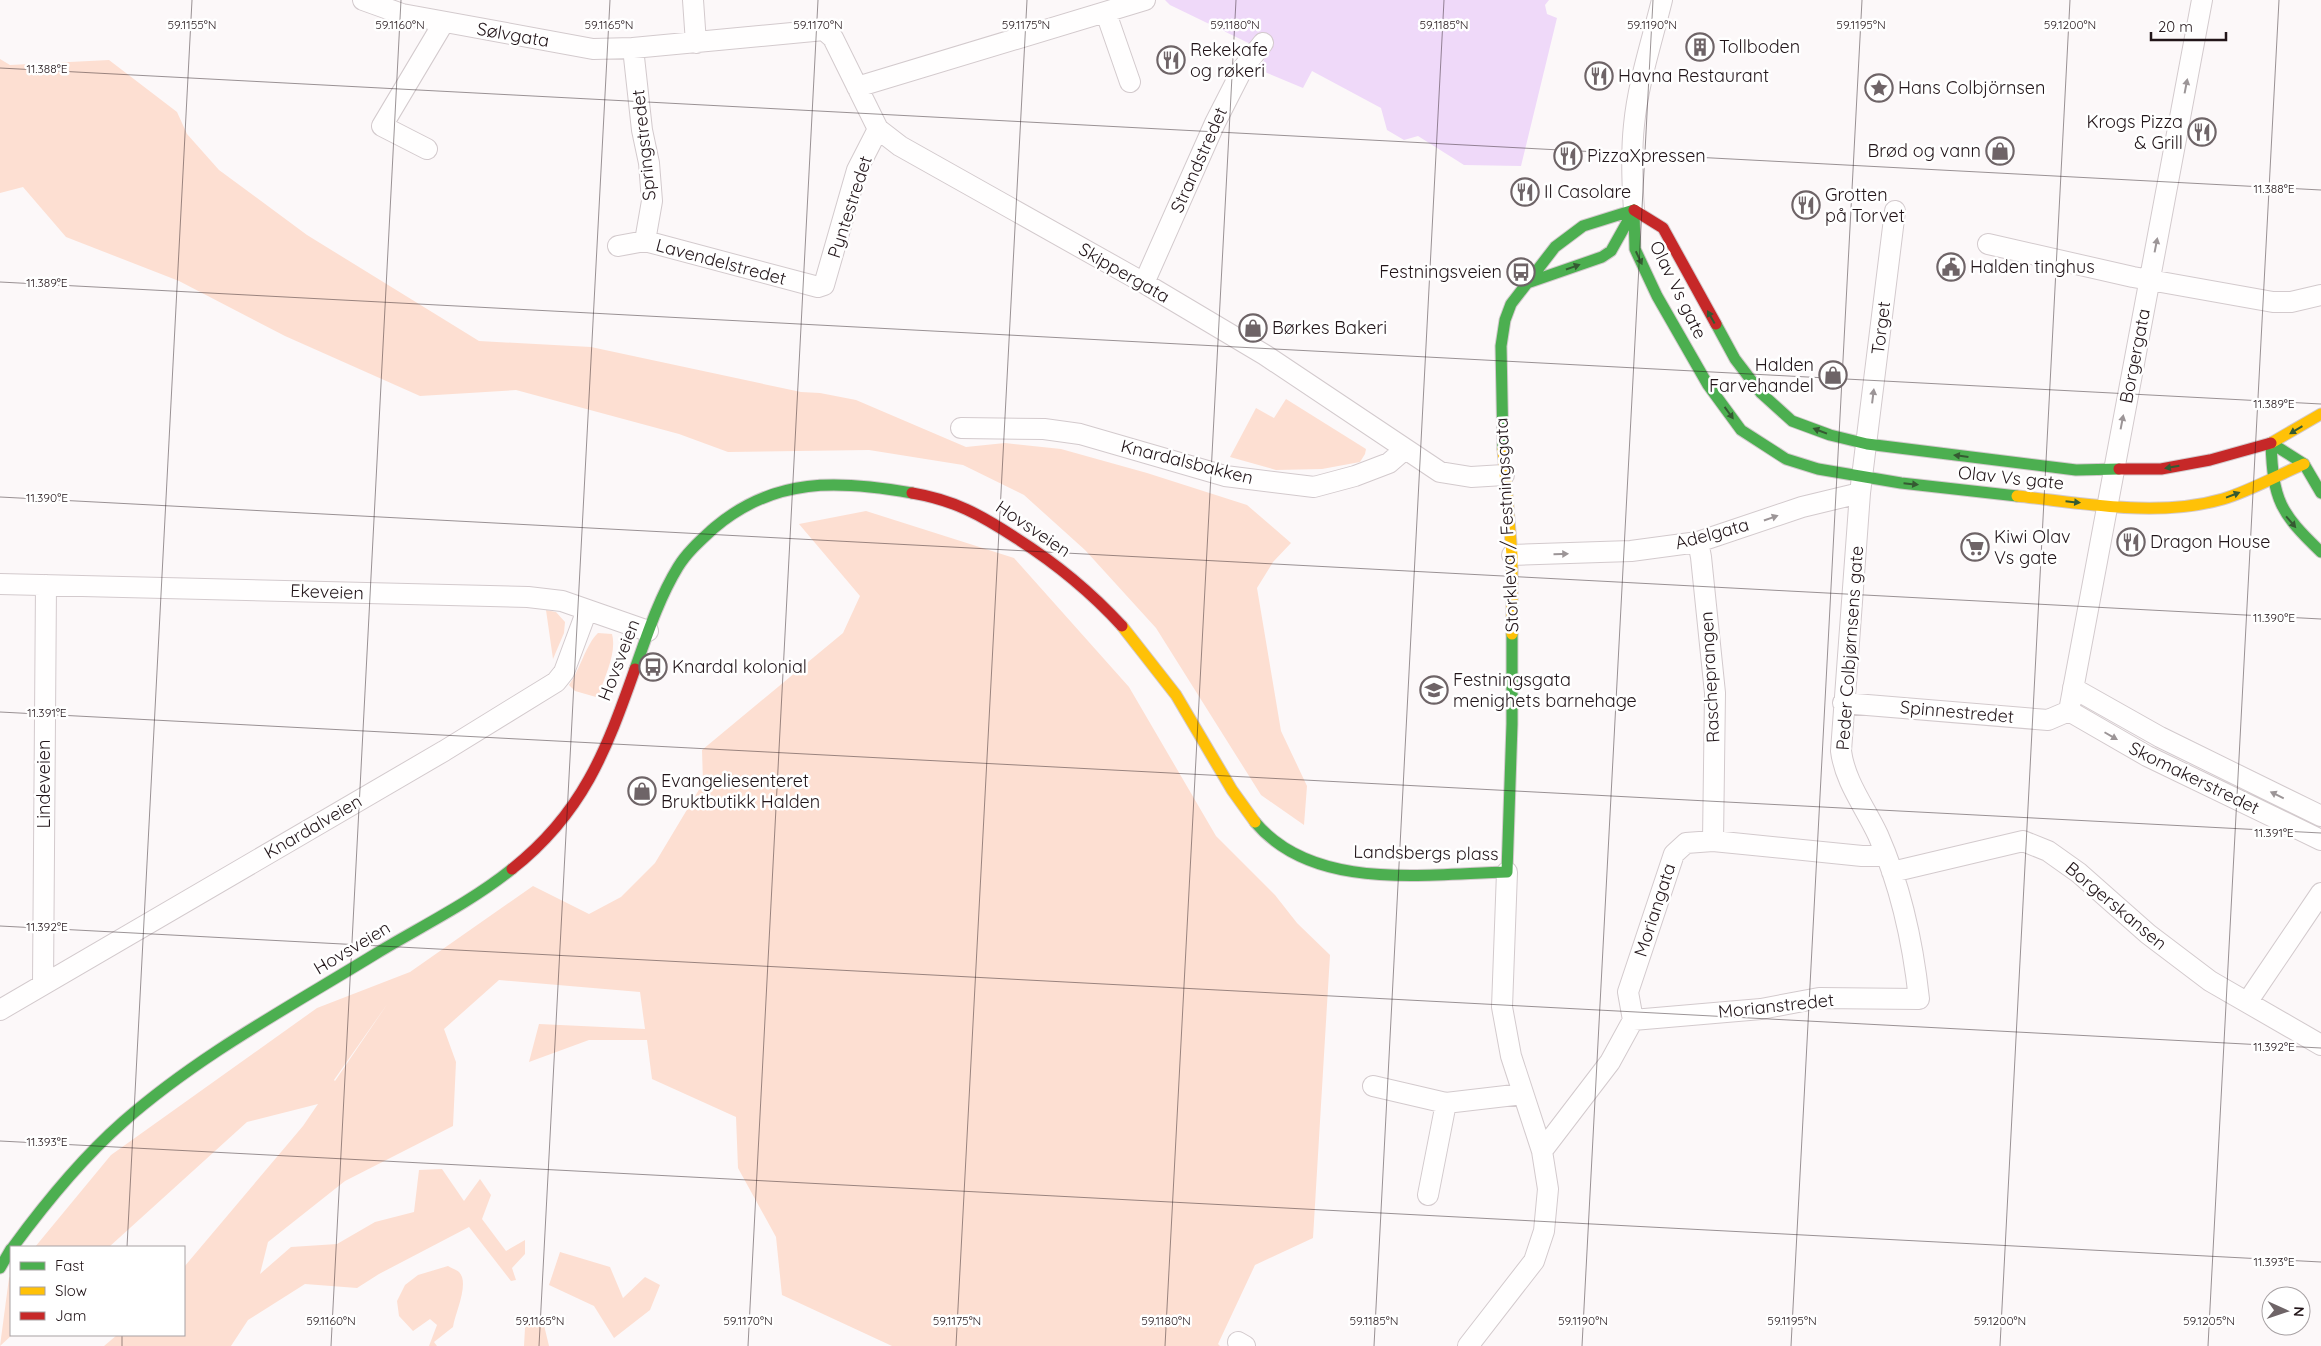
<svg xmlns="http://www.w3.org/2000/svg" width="2321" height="1346" font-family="Quicksand,sans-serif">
  <rect width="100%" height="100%" fill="#fcf8f9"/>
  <!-- green -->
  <path fill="#fddfd2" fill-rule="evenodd" d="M0,59L10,65L109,60L177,112L187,134L219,170L307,235L479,341L591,347L801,392L820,393L856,400L966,447L1005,443L1061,449L1147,473L1247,505L1291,543L1273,562L1257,588L1281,731L1307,786L1304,825L1261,795L1156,628L1085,550L1024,495L963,465L869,450L728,452L679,434L516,390L420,396L285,336L179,281L66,237L23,187L0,193Z
    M1286,399L1366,449L1365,454L1360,462L1322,469L1276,470L1230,457L1256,408L1274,418Z
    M866,511L1014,558L1129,687L1216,836L1275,895L1297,923L1330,955L1313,1238L1255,1265L1218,1344L1220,1346H892L782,1295L776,1237L738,1168L736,1117L652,1079L647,1040H589L529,1062L539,1024L645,1029L640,992L499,980L444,1029L456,1062L453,1126L345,1181L268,1242L260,1274L291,1247L337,1244L375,1222L414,1212L419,1170L442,1169L464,1201L480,1179L491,1195L482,1219L506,1251L525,1240V1254L512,1268L516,1280L511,1281L469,1227L379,1274L357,1288L305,1284L248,1320L231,1346H104L117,1335H184V1267L303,1126L318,1104L247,1122L109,1247H35L111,1155L317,1008L410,972L533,886L589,914L621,897L655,863L703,783L702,750L843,633L860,596L799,524ZM388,1003L335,1081L334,1080Z
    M546,610L556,612L565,622L564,633L553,659Z
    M598,633L612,634C617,652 605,676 599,694L596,697L575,691L569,685C580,670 586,644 598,633Z
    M560,1252L610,1267L623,1298L645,1277L660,1285L650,1310L614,1338L594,1306L549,1285Z
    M448,1266C451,1268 457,1270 459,1272C470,1283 455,1313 453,1327L434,1342L437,1346H429L437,1325L430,1319L413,1331L399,1316L397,1301L405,1285L418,1275Z
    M11,1275L12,1335L0,1346L9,1278Z
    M543,1321L549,1346H524L525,1328L528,1323Z"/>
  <!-- water -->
  <path fill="#efd9f9" d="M1165,0H1549L1545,5L1547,14L1557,18L1521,166L1464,165L1418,136L1404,140L1387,130L1381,108L1312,71L1303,88L1260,70L1267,52L1170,5Z"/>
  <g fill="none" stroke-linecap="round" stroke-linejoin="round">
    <!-- street casing -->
    <g stroke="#d3cacd" stroke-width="22">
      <path id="street" d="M363,0L402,14L593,49L633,48L824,30L833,38L878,129L900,146L1144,283L1265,355L1440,472L1471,477L1504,475
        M693,0L696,43
        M1106,13L1130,82
        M633,48L642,130L649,163L652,201L645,241
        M857,87L1145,0
        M427,149L382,126L444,22
        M1634,210C1632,181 1631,153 1634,125C1638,83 1652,41 1662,0
        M1988,244L2133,277L2273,302H2291L2321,295
        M618,246L645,241L818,287L824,285L857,170L878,129
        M1144,283L1215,123L1243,68L1263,43
        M961,428L1044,429L1080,434L1225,476L1314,487L1355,476L1389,463L1404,450
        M1698,542L1701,557L1715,693L1713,841
        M1512,555L1631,551L1698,542L1802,507L1860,493L1895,211
        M0,584L528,597L562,601L648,631
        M2073,688L2160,737L2321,816
        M1843,703L2048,720L2069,711
        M2069,711L2202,0
        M2069,711L2147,756L2321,840
        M1892,872L2023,841L2048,851L2079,873L2148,934L2210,981L2321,1045
        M43,984L46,585
        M2248,1001L2321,893
        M0,1010L444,751L556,682L564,672L587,610
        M1633,1020L1761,1009L1819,998L1919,999C1913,943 1901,887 1878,835C1865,807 1845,782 1841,751L1860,493
        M1373,1086L1446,1103L1523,1094
        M1542,1151L1610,1062L1633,1020L1628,992L1674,854L1686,843L1713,841L1862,856H1886
        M1428,1195L1446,1103
        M1238,1342L1245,1346
        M1468,1346L1534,1261L1544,1231L1548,1189L1542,1151L1511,1056L1502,1007L1507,872"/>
    </g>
    <!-- fast casing -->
    <g stroke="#d3cacd" stroke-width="13">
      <path id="fast" d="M1634,210L1635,249L1657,296L1708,385L1741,430L1786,459L1818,469L1901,483L2017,496
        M1527,283L1602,257L1611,251L1634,210
        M1716,324L1735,359L1761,393L1792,421L1830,435L1867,444L2076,470L2119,469
        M2271,443C2273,500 2280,513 2321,552
        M2271,443L2304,464L2321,493
        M1503,449L1501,346L1505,320L1511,304L1555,247L1583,226L1634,210
        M635,669C647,635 659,598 678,567C687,552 701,540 714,528C774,477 838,480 912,493
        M1255,822C1313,892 1426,874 1507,872L1512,724V634
        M13,1247C46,1202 81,1159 123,1122C199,1055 291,1006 377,953C422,926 471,902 512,869
        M0,1268L11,1249"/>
    </g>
    <!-- slow casing -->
    <g stroke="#d3cacd" stroke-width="13">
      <path id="slow" d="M2271,443L2321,414
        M1503,449L1512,555V634
        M2017,496C2083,503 2157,518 2223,499C2250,491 2278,475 2304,464
        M1122,626L1176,695L1232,790L1255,822"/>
    </g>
    <!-- jam casing -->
    <g stroke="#d3cacd" stroke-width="13">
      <path id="jam" d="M1634,210L1663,228L1716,324
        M2119,469H2161L2210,460L2271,443
        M912,493C954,500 981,515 1016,538C1057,564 1089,590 1122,626
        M512,869C583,813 606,751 635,669"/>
    </g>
    <!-- street -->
    <use href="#street" stroke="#fffefe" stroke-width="20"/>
    <!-- fast -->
    <use href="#fast" stroke="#4caf50" stroke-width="11"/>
    <!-- slow -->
    <use href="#slow" stroke="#ffc107" stroke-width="11"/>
    <!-- jam -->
    <use href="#jam" stroke="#c62828" stroke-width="11"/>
  </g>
  <!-- one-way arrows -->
  <defs><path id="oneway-solid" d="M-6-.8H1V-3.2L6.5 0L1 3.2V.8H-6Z" transform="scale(1.25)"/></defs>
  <g fill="#9c9597">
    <use href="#oneway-solid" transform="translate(2186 86) rotate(-79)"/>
    <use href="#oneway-solid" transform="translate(2156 245) rotate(-79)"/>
    <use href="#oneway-solid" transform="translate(1873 396) rotate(-83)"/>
    <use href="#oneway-solid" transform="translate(2122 422) rotate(-79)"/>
    <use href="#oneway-solid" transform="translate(1771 518) rotate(-19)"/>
    <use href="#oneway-solid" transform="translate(1561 554) rotate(-1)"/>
    <use href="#oneway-solid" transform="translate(2111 736) rotate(30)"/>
    <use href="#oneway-solid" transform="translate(2277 795) rotate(-154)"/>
  </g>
  <g fill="#355a32">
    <use href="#oneway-solid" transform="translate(1639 258) rotate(65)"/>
    <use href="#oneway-solid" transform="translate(1573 267) rotate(-19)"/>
    <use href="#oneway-solid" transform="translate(1711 317) rotate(-119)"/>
    <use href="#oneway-solid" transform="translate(1729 413) rotate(54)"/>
    <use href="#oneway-solid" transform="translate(2296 430) rotate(149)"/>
    <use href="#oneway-solid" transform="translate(1820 431) rotate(-159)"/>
    <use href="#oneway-solid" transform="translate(1961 456) rotate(-173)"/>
    <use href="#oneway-solid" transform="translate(2172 467) rotate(170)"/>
    <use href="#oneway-solid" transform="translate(1911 484) rotate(6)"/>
    <use href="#oneway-solid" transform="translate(2233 495) rotate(-21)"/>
    <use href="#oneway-solid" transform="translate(2073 502) rotate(6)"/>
    <use href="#oneway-solid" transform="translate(2291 522) rotate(49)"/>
  </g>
  <!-- ticks -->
  <path fill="none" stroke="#221519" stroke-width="1" stroke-opacity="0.45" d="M0,68L2321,190M0,282L2321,404M0,497L2321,619M0,712L2321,833M0,926L2321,1048M0,1141L2321,1262M127,1247L192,0M122,1346V1335M331,1346L401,0M539,1346L610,0M748,1346L818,0M956,1346L1027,0M1165,1346L1236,0M1374,1346L1444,0M1582,1346L1653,0M1791,1346L1862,0M2000,1346L2070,0M2208,1346L2279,0"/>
  <!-- icons -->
  <defs>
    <g id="building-ring" transform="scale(1.4375)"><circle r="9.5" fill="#fff" stroke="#6e6467" stroke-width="1.5"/><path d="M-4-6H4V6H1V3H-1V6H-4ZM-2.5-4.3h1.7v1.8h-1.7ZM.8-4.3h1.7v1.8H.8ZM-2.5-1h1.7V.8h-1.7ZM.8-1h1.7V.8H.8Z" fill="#6e6467"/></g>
    <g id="restaurant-ring" transform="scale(1.4375)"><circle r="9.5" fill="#fff" stroke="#6e6467" stroke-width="1.5"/><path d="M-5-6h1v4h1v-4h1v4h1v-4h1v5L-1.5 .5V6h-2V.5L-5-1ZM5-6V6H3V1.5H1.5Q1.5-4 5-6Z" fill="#6e6467"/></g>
    <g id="sight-ring" transform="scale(1.4375)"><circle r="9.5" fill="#fff" stroke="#6e6467" stroke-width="1.5"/><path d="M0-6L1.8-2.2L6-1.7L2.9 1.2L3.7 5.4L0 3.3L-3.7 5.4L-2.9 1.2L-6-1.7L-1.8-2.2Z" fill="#6e6467"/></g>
    <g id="shop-ring" transform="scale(1.4375)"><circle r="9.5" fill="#fff" stroke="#6e6467" stroke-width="1.5"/><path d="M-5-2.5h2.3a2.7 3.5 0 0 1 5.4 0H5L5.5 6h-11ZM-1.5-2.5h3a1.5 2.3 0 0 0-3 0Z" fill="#6e6467"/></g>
    <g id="civic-ring" transform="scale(1.4375)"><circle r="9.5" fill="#fff" stroke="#6e6467" stroke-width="1.5"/><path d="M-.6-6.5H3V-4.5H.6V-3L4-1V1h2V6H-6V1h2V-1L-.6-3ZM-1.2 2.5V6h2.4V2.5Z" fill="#6e6467"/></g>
    <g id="bus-ring" transform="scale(1.4375)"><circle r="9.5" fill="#fff" stroke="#6e6467" stroke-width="1.5"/><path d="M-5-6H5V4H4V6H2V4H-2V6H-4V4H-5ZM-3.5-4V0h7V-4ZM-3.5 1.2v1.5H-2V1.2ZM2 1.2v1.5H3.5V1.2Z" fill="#6e6467"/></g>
    <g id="supermarket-ring" transform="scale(1.4375)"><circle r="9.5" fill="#fff" stroke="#6e6467" stroke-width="1.5"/><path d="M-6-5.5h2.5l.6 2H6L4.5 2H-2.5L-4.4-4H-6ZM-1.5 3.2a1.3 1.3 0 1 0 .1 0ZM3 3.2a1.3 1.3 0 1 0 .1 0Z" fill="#6e6467"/></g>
    <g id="school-ring" transform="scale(1.4375)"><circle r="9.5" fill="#fff" stroke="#6e6467" stroke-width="1.5"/><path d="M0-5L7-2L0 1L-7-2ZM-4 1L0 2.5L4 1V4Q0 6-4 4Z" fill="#6e6467"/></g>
  </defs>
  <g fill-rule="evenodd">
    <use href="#building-ring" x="1700" y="47"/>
    <use href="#restaurant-ring" x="1171" y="60"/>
    <use href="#restaurant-ring" x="1599" y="76"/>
    <use href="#sight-ring" x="1879" y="88"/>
    <use href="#restaurant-ring" x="2202" y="132"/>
    <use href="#shop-ring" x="2000" y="151"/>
    <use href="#restaurant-ring" x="1568" y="156"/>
    <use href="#restaurant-ring" x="1525" y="192"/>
    <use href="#restaurant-ring" x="1806" y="205"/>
    <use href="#civic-ring" x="1951" y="267"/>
    <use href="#bus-ring" x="1521" y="272"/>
    <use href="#shop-ring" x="1253" y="328"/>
    <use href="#shop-ring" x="1833" y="375"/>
    <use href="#restaurant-ring" x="2131" y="542"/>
    <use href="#supermarket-ring" x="1975" y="547"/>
    <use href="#bus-ring" x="653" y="667"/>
    <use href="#school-ring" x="1434" y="690"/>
    <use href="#shop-ring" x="642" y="791"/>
  </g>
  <g text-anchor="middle" stroke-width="5" stroke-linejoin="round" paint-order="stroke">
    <!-- street labels -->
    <g font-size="18" fill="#221519" stroke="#fff">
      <text transform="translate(513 35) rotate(10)" y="6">Sølvgata</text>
      <text transform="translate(644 145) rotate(-96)" y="6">Springstredet</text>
      <text transform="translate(1199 160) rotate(-66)" y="6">Strandstredet</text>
      <text transform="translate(850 207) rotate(-72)" y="6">Pyntestredet</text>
      <text transform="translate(721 262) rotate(15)" y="6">Lavendelstredet</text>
      <text transform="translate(1124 273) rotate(30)" y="6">Skippergata</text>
      <text transform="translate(1678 290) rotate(64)" y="6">Olav Vs gate</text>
      <text transform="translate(1881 328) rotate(-83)" y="6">Torget</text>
      <text transform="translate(2135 356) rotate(-79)" y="6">Borgergata</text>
      <text transform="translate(1187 462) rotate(14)" y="6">Knardalsbakken</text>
      <text transform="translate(2011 478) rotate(6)" y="6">Olav Vs gate</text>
      <text transform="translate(1507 525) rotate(-93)" y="6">Storkleva / Festningsgata</text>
      <text transform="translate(1033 529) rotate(34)" y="6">Hovsveien</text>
      <text transform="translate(1712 534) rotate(-15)" y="6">Adelgata</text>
      <text transform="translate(327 592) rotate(2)" y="6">Ekeveien</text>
      <text transform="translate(1850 648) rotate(-86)" y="6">Peder Colbjørnsens gate</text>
      <text transform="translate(619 660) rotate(-69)" y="6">Hovsveien</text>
      <text transform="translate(1710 677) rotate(-93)" y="6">Rascheprangen</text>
      <text transform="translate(1957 712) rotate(5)" y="6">Spinnestredet</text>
      <text transform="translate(2194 778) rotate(26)" y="6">Skomakerstredet</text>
      <text transform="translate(44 784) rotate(-90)" y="6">Lindeveien</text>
      <text transform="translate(313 827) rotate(-30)" y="6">Knardalveien</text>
      <text transform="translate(1426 853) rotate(1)" y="6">Landsbergs plass</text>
      <text transform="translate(2116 906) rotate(40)" y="6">Borgerskansen</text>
      <text transform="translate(1655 910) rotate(-72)" y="6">Moriangata</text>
      <text transform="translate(352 948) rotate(-31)" y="6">Hovsveien</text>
      <text transform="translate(1776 1006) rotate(-6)" y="6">Morianstredet</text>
    </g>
    <!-- poi labels -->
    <g font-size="18" fill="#221519" stroke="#fff" text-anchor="start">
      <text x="1719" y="53">Tollboden</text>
      <text x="1190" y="56">Rekekafe<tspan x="1190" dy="21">og røkeri</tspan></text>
      <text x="1618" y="82">Havna Restaurant</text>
      <text x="1898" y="94">Hans Colbjörnsen</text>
      <text x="2183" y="128" text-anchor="end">Krogs Pizza<tspan x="2183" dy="21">&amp; Grill</tspan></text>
      <text x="1981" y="157" text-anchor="end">Brød og vann</text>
      <text x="1587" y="162">PizzaXpressen</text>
      <text x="1544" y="198">Il Casolare</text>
      <text x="1825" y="201">Grotten<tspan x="1825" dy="21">på Torvet</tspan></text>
      <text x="1970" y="273">Halden tinghus</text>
      <text x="1502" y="278" text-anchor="end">Festningsveien</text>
      <text x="1272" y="334">Børkes Bakeri</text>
      <text x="1814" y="371" text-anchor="end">Halden<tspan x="1814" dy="21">Farvehandel</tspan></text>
      <text x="1994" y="543">Kiwi Olav<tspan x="1994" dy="21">Vs gate</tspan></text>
      <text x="2150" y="548">Dragon House</text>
      <text x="672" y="673">Knardal kolonial</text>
      <text x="1453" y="686">Festningsgata<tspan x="1453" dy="21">menighets barnehage</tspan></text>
      <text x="661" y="787">Evangeliesenteret<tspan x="661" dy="21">Bruktbutikk Halden</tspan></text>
    </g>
  </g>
  <g font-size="12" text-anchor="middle" fill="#221519" stroke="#fff" stroke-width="5" stroke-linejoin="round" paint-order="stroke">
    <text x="192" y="29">59.1155°N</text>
    <text x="400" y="29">59.1160°N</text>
    <text x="609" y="29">59.1165°N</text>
    <text x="818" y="29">59.1170°N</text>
    <text x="1026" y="29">59.1175°N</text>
    <text x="1235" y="29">59.1180°N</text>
    <text x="1444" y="29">59.1185°N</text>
    <text x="1652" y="29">59.1190°N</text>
    <text x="1861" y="29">59.1195°N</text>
    <text x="2070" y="29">59.1200°N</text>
    <text x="47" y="73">11.388°E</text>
    <text x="2274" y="193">11.388°E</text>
    <text x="47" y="287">11.389°E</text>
    <text x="2274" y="408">11.389°E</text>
    <text x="47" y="502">11.390°E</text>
    <text x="2274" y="622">11.390°E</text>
    <text x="47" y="717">11.391°E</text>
    <text x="2274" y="837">11.391°E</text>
    <text x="47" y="931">11.392°E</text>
    <text x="2274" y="1051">11.392°E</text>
    <text x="47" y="1146">11.393°E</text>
    <text x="2274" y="1266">11.393°E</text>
    <text x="331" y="1325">59.1160°N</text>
    <text x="540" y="1325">59.1165°N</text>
    <text x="748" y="1325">59.1170°N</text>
    <text x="957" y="1325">59.1175°N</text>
    <text x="1166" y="1325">59.1180°N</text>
    <text x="1374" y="1325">59.1185°N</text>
    <text x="1583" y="1325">59.1190°N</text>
    <text x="1792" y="1325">59.1195°N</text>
    <text x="2000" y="1325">59.1200°N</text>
    <text x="2209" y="1325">59.1205°N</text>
  </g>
  <!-- legend -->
  <rect x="10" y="1246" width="175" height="90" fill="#ffffff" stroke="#a7a1a3"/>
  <rect x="20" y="1262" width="25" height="8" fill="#4caf50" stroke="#a7a1a3"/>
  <text x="55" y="1271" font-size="15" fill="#221519">Fast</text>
  <rect x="20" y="1287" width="25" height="8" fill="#ffc107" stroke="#a7a1a3"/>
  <text x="55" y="1296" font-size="15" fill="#221519">Slow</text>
  <rect x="20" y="1312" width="25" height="8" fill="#c62828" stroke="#a7a1a3"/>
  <text x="55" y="1321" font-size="15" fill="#221519">Jam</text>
  <!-- north arrow -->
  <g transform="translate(2286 1311) rotate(93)"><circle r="24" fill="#ffffff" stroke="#a7a1a3"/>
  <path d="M0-4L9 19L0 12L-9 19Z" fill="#6e6467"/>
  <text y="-8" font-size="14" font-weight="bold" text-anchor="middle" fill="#221519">N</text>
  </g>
  <!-- scale -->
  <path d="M2151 32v8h75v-8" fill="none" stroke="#221519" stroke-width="2.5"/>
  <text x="2158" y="32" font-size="15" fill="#221519" stroke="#ffffff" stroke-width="4" paint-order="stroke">20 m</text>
</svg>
